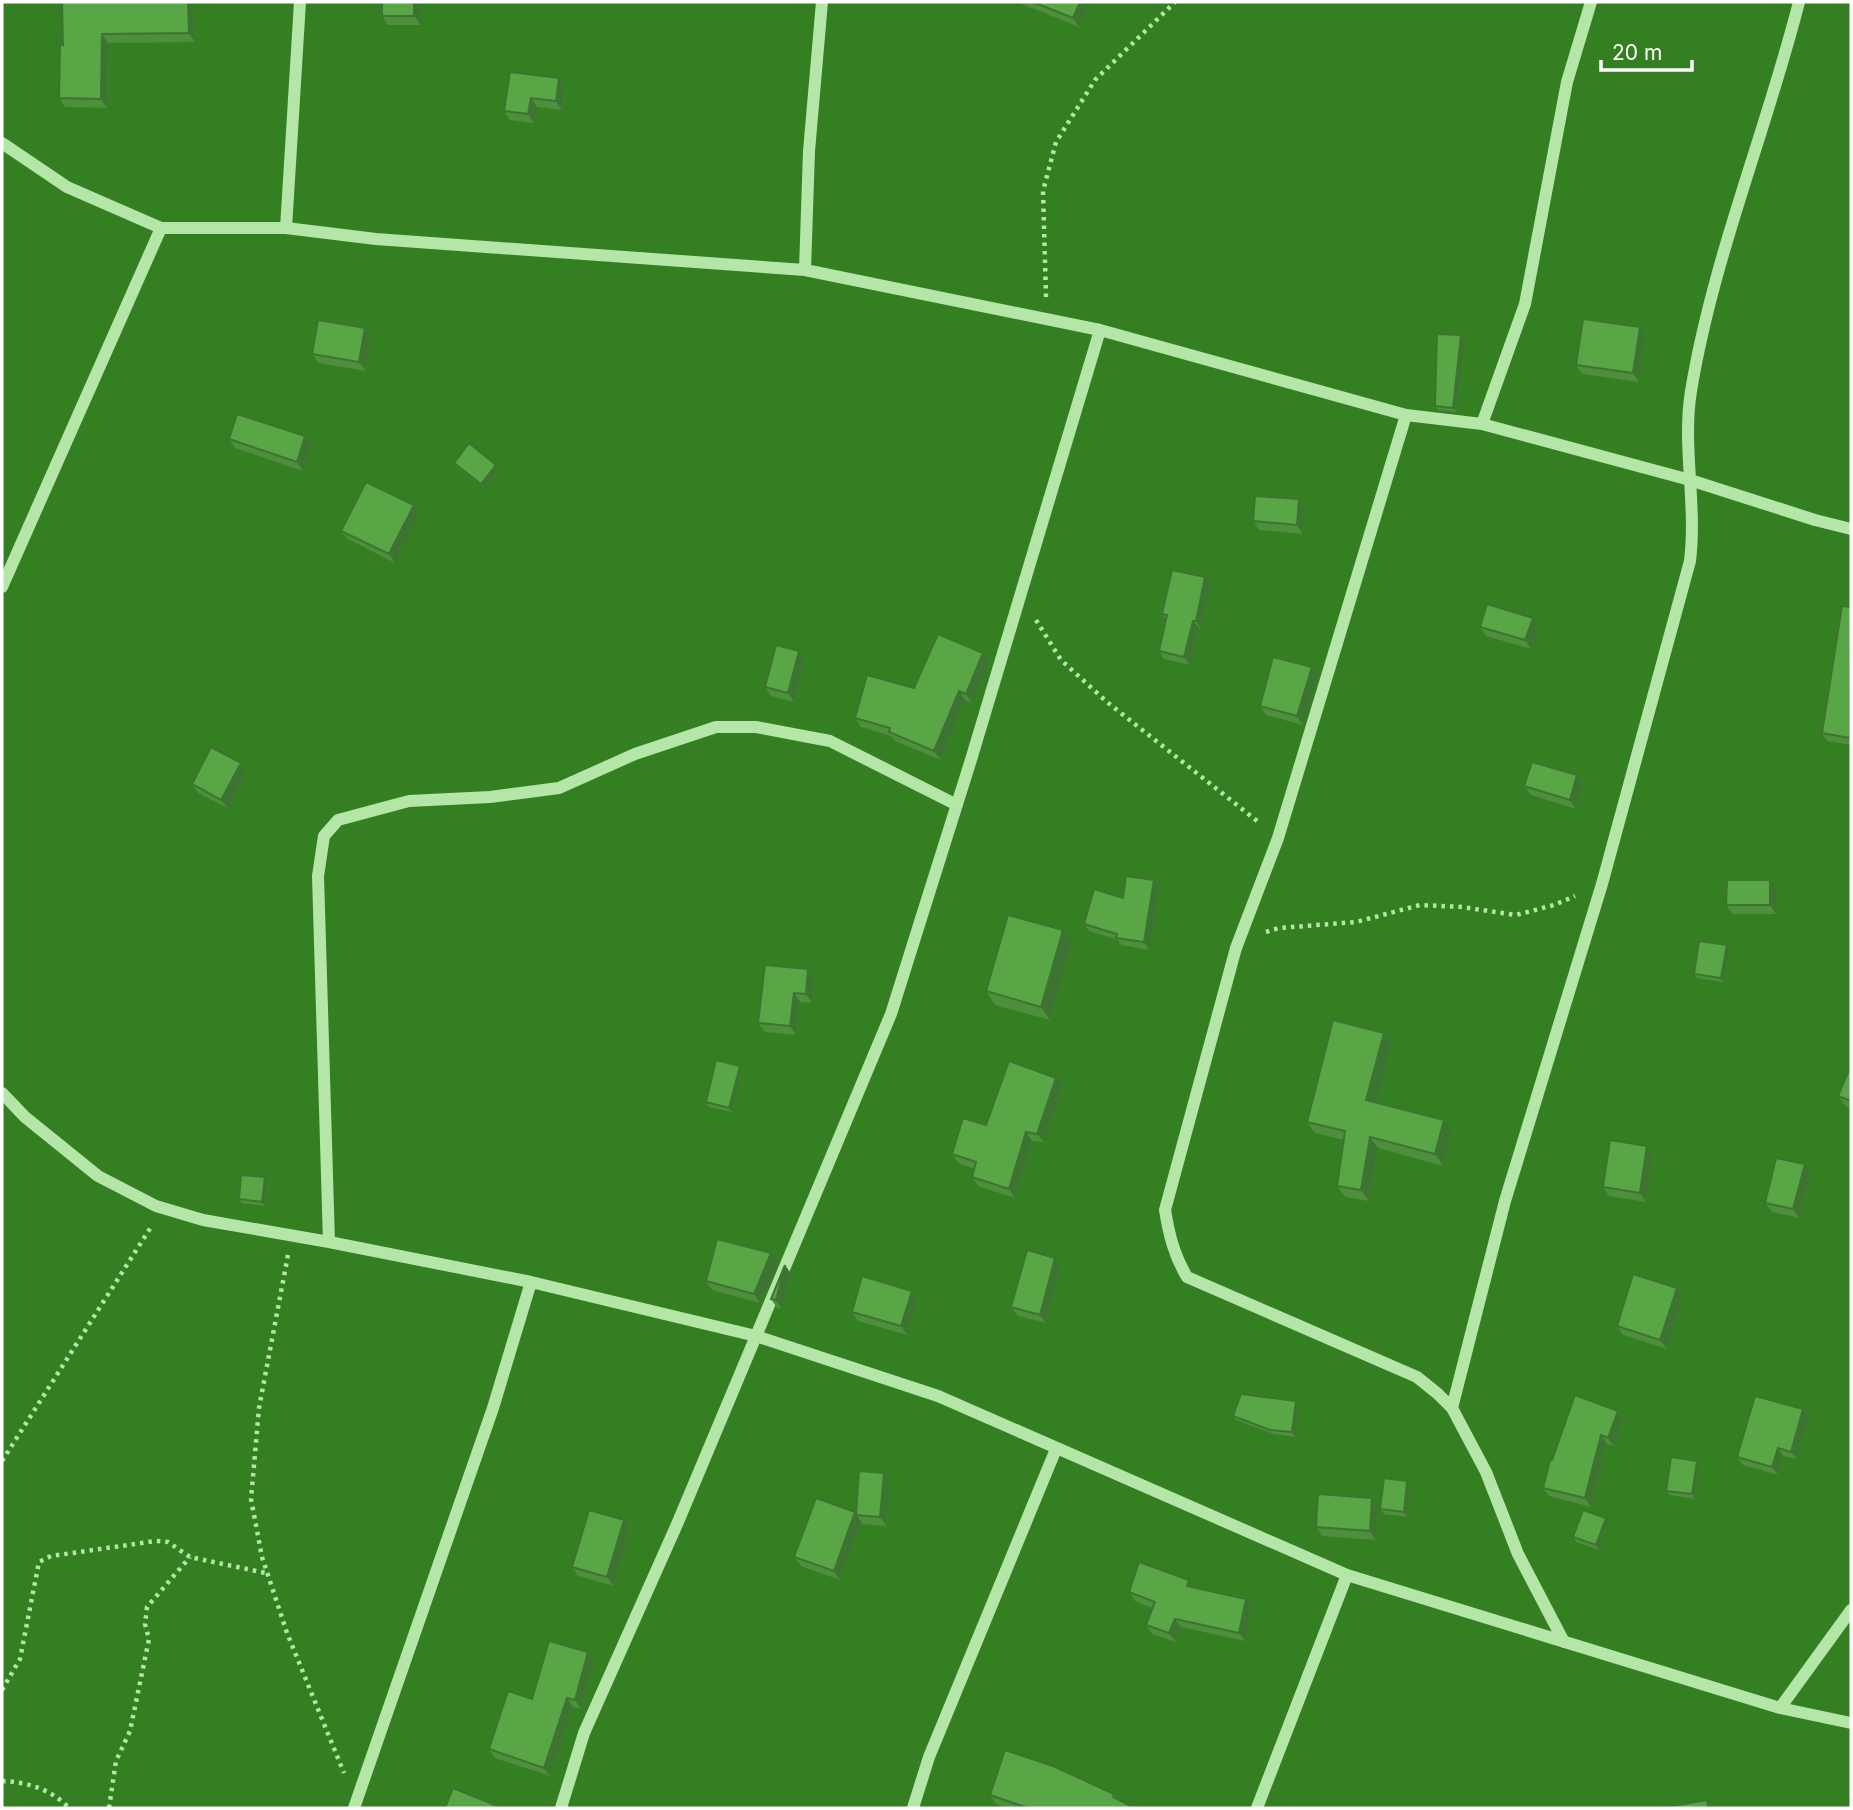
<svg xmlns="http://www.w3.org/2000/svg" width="1853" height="1810" font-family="Inter,sans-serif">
  <rect width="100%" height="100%" fill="#347f22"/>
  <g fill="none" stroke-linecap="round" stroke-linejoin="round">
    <!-- path -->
    <path stroke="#b4e7a7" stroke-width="4.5" stroke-dasharray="3.5 5" stroke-linecap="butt" d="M1046,297L1043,191L1056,142L1095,80L1175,2
      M1036,620L1061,660L1107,702L1261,824
      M1266,932L1279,928L1356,922L1420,905L1462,907L1516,915L1554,905L1575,896
      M288,1255L259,1408L251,1499L262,1557L287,1633L344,1773
      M2,1461L151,1227
      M2,1690L20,1659L39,1562L51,1556L156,1541L168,1542L190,1557L266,1573
      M2,1781C27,1782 51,1789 69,1808
      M109,1808L116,1761L130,1731L149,1639L145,1624L147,1607L190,1557"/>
    <!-- minor -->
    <path stroke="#b4e7a7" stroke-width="12" d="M2,143L67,187L161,228H286L376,239L805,270L1100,330L1406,415L1482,424L1690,480L1815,520L1851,529
      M286,228L300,2
      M805,270L809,151L822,2
      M1406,415L1278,838L1236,948L1165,1210C1169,1235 1174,1255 1187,1277L1417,1377L1438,1394L1452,1408L1486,1472L1518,1554L1564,1642
      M1482,424L1525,304L1567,82L1591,2
      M2,587L161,228
      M2,1093L25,1117L98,1176L156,1206L203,1220L329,1242L531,1282L756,1336L938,1396L1347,1575L1780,1708L1851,1723
      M329,1242L318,876L324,836L338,820L409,801L490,797L559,788L635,754L716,727H756L830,741L957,805
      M1452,1408L1505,1201L1602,884L1690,561C1697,504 1682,447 1691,391C1713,258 1766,132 1799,2
      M1780,1708L1851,1610
      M354,1808L493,1408L531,1282
      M561,1808L584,1733L678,1522L891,1014L970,763L1100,330
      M913,1808L929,1757L1056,1449
      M1257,1808L1347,1575"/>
  </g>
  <!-- wall -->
  <path fill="#4d8f3c" d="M62,2H192L193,4L195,42L108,43L107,108L65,107L59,98L63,45Z
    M382,2H421V25H388L382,16Z
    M1017,2H1090L1079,27Z
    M559,78L565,87L562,110L537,107L534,123L510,120L504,111Z
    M1640,327L1646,336L1639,382L1582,374L1576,365Z
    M1461,335L1465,339L1457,412L1438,410L1435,406Z
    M371,337L366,371L319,363L312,354Z
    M305,436L312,445L303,471L235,448L229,439Z
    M454,463L496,465L499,469L484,488L457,467Z
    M1299,499L1305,508L1303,534L1259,530L1253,521Z
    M420,514L395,563L348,539L341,531Z
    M1205,577L1211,585L1201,629L1199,628L1190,665L1164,659L1159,651L1166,620L1162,614Z
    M1851,607V745L1827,741L1822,733Z
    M1480,627H1539L1531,649L1486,636Z
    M983,653L990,662L972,703L965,700L941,760L895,741L891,736L861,727L855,718Z
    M805,660L794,702L771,696L765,687Z
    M1318,676L1303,725L1266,715L1260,706Z
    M241,763L247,772L228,808L198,793L192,784Z
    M1577,775L1583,783L1576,809L1531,795L1524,786Z
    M1154,880L1160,888L1149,950L1121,945L1118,940L1089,931L1084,924L1123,898Z
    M1776,889V914H1733L1726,905Z
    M1072,944L1050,1020L995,1005L986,991Z
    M1730,949L1724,982L1697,978L1694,974Z
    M808,969L815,978L812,1003L800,1002L796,1035L765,1032L758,1023Z
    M1384,1033L1392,1044L1376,1102L1452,1132L1443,1166L1378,1148L1369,1201L1345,1197L1337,1186L1344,1140L1315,1133L1307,1122Z
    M1851,1065V1109L1846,1107L1838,1096Z
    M743,1070L732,1112L709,1107L706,1102Z
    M1063,1087L1044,1142L1032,1141L1015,1198L978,1186L972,1177L974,1169L958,1163L952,1154L986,1125Z
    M1647,1146L1653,1155L1646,1202L1609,1196L1603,1187Z
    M1811,1173L1799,1218L1772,1212L1765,1203Z
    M268,1182L265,1206L242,1203L239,1199Z
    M778,1262L760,1303L712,1290L706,1281Z
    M785,1265L791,1274L782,1309L777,1308L771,1299Z
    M1061,1266L1046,1323L1018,1316L1011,1307Z
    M1677,1288L1683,1297L1667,1349L1623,1335L1617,1326Z
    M912,1291L918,1299L907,1335L858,1321L852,1312Z
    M1299,1406L1296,1437L1273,1434L1236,1420L1233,1416Z
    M1803,1409L1809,1417L1797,1459L1783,1456L1778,1475L1743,1465L1737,1457Z
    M1618,1411L1624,1420L1614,1446L1607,1444L1591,1507L1549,1496L1543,1488L1552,1460Z
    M1700,1466L1695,1499L1670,1495L1666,1491Z
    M1407,1481L1411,1486L1407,1517L1384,1514L1380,1509Z
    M890,1482L887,1526L862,1524L861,1522L840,1580L801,1566L794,1557L856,1513Z
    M1372,1498L1378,1507L1376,1540L1322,1536L1316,1527Z
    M1609,1523L1599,1550L1576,1542L1573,1537Z
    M630,1529L614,1586L578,1576L572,1567Z
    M1194,1588L1252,1608L1245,1641L1181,1627L1176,1642L1152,1634L1146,1625L1152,1608L1135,1601L1129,1592Z
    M588,1652L594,1661L581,1709L573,1707L550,1776L495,1758L489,1749L532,1699Z
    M1114,1794L1118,1799L1135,1808H1008L996,1804L990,1795Z"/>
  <!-- shaded-wall -->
  <path fill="#3e7431" d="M188,2H192L193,4L195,42L189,33Z
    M414,2H421V25L414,16Z
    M1080,2H1090L1079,27L1073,18Z
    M102,34L108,43L107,108L101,99Z
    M559,78L565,87L562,110L556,101Z
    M531,98L537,107L534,123L528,114Z
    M1640,327L1646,336L1639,382L1633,373Z
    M365,328L371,337L366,371L359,362Z
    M1461,335L1465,339L1457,412L1453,408Z
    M305,436L312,445L303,471L297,462Z
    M496,465L499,469L484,488L481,484Z
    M1299,499L1305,508L1303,534L1297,525Z
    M414,505L420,514L395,563L389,554Z
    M1205,577L1211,585L1201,629L1196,621Z
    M1533,618L1539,627L1531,649L1525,640Z
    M1193,621L1199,628L1190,665L1184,657Z
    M799,651L805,660L794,702L788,693Z
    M983,653L990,662L972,703L966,694Z
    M1312,667L1318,676L1303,725L1297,716Z
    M959,691L965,700L941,760L934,751Z
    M241,763L247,772L228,808L221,800Z
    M1577,775L1583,783L1576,809L1570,800Z
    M1154,880L1160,888L1149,950L1144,942Z
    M1770,880L1776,889V914L1770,905Z
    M1063,930L1072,944L1050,1020L1041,1007Z
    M1727,945L1730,949L1724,982L1721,978Z
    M808,969L815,978L812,1003L806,994Z
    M794,993L800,1002L796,1035L790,1026Z
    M1384,1033L1392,1044L1374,1111L1366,1100Z
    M740,1066L743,1070L732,1112L729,1108Z
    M1056,1078L1063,1087L1044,1142L1037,1134Z
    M1444,1120L1452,1132L1443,1166L1435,1154Z
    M1026,1132L1032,1141L1015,1198L1009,1189Z
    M1370,1137L1378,1148L1369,1201L1361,1190Z
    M1647,1146L1653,1155L1646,1202L1640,1193Z
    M1805,1164L1811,1173L1799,1218L1793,1209Z
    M265,1177L268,1182L265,1206L262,1202Z
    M771,1253L778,1262L760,1303L754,1294Z
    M1055,1258L1061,1266L1046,1323L1040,1315Z
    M785,1265L791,1274L782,1309L776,1300Z
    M1677,1288L1683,1297L1667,1349L1660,1340Z
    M912,1291L918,1299L907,1335L901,1326Z
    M1296,1401L1299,1406L1296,1437L1292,1432Z
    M1803,1409L1809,1417L1797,1459L1791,1452Z
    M1618,1411L1624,1420L1614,1446L1608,1438Z
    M1601,1435L1607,1444L1591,1507L1585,1498Z
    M1778,1448L1783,1456L1778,1475L1772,1467Z
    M1697,1461L1700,1466L1695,1499L1692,1494Z
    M884,1473L890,1482L887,1526L880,1517Z
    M1407,1481L1411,1486L1407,1517L1404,1512Z
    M1372,1498L1378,1507L1376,1540L1370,1531Z
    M855,1512L861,1522L840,1580L834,1571Z
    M1606,1518L1609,1523L1599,1550L1596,1545Z
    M624,1520L630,1529L614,1586L607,1577Z
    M1189,1580L1195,1589L1187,1586Z
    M1246,1599L1252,1608L1245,1641L1239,1633Z
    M1175,1619L1181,1627L1176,1642L1169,1633Z
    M588,1652L594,1661L581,1709L575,1700Z
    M567,1698L573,1707L550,1776L544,1768Z"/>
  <!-- building -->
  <path fill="#59a646" stroke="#3e7431" stroke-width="2" d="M62,2H188L189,33L102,34L101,99L59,98L60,44L63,45Z
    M382,2H414V16H382Z
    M1033,2H1080L1073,18Z
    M510,72L559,78L556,101L531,98L528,114L504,111Z
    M1583,319L1640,327L1633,373L1576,365Z
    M318,320L365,328L359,362L312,354Z
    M1437,334L1461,335L1453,408L1435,406Z
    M237,414L305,436L297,462L229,439Z
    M469,443L496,465L481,484L454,463Z
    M366,482L414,505L389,554L341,531Z
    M1255,496L1299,499L1297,525L1253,521Z
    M1172,570L1205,577L1196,621H1193L1184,657L1159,651L1167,615L1162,614Z
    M1487,604L1533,618L1525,640L1480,627Z
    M1842,606L1851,607L1850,738L1822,733Z
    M938,634L983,653L966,694L959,691L934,751L889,732L890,728L855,718L867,675L914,688Z
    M776,645L799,651L788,693L765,687Z
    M1273,657L1312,667L1297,716L1260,706Z
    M211,747L241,763L221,800L192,784Z
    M1532,762L1577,775L1570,800L1524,786Z
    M1126,876L1154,880L1144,942L1116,938L1117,934L1084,924L1094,889L1123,898Z
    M1727,880H1770V905H1726Z
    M1008,915L1063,930L1041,1007L986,991Z
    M1699,941L1727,945L1721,978L1694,974Z
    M765,965L808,969L806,994L794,993L790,1026L758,1023Z
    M1333,1020L1384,1033L1366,1100L1444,1120L1435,1154L1370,1137L1361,1190L1337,1186L1345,1131L1307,1122Z
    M716,1060L740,1066L729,1108L706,1102Z
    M1009,1061L1056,1078L1037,1134L1026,1132L1009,1189L972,1177L976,1162L952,1154L963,1118L986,1125Z
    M1851,1065V1101L1838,1096Z
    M1610,1140L1647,1146L1640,1193L1603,1187Z
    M1776,1158L1805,1164L1793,1209L1765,1203Z
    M241,1175L265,1177L262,1202L239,1199Z
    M717,1239L771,1253L754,1294L706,1281Z
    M1027,1250L1055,1258L1040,1315L1011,1307Z
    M785,1265L776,1300L771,1299Z
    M1633,1274L1677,1288L1660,1340L1617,1326Z
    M862,1276L912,1291L901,1326L852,1312Z
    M1241,1394L1296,1401L1292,1432L1270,1430L1233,1416Z
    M1575,1395L1618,1411L1608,1438L1601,1435L1585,1498L1543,1488L1550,1460H1552Z
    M1755,1396L1803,1409L1791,1452L1778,1448L1772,1467L1737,1457Z
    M1671,1457L1697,1461L1692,1494L1666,1491Z
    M859,1471L884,1473L880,1517L856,1515Z
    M1384,1478L1407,1481L1404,1512L1380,1509Z
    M1318,1494L1372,1498L1370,1531L1316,1527Z
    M816,1498L855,1512L834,1571L794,1557Z
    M589,1510L624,1520L607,1577L572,1567Z
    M1583,1510L1606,1518L1596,1545L1573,1537Z
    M1139,1562L1189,1580L1187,1586L1246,1599L1239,1633L1175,1619L1169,1633L1146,1625L1155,1602L1129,1592Z
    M549,1641L588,1652L575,1700L567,1698L544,1768L489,1749L508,1691L532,1699Z
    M1005,1750L1053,1766L1114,1794L1113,1797L1135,1808H1028L990,1795Z
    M453,1788L500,1807V1808H445Z
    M1707,1800L1708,1808H1661Z"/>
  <!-- border -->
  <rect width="1853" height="1810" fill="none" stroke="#ffffff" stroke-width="7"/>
  <!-- scale -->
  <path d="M1601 60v10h91v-10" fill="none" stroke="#ffffff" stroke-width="3.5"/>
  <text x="1612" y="60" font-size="21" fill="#ffffff" stroke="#347f22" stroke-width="5" paint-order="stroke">20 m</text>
</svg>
